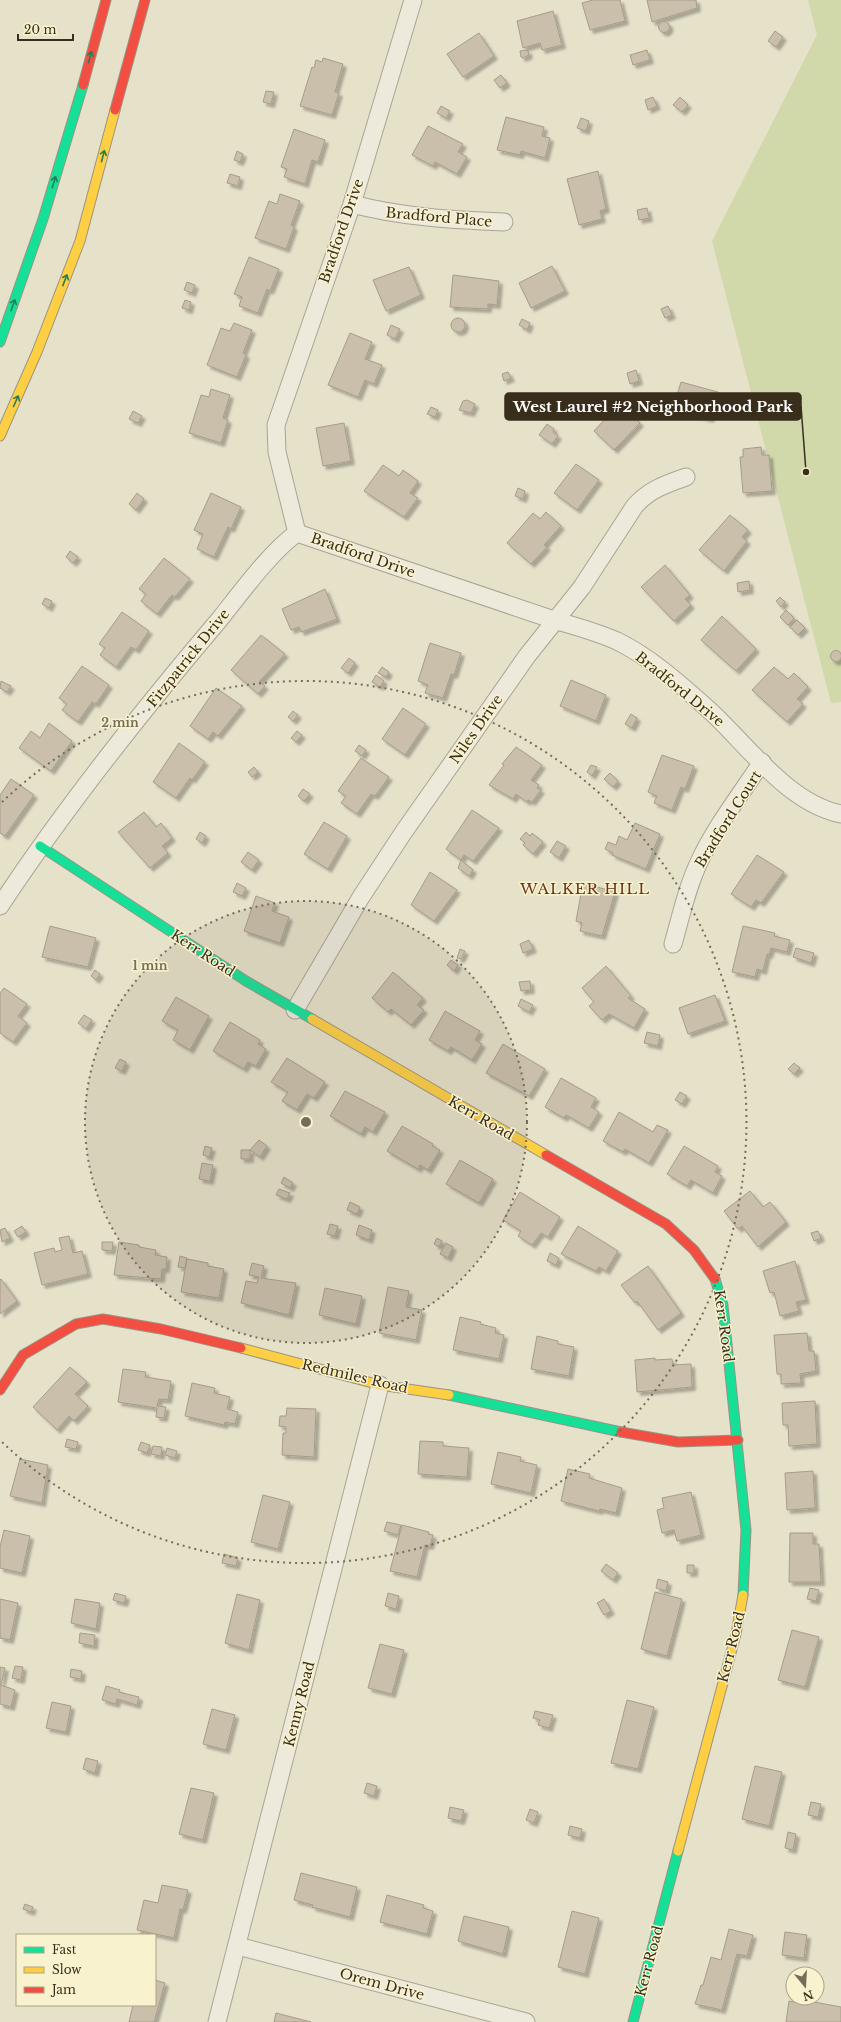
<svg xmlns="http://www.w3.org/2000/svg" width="841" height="2022" font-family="'Libre Baskerville',serif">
  <defs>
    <filter id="shadow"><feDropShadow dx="3.5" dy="3.5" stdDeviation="1" flood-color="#0004"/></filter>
  </defs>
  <rect width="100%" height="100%" fill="#e6e1c9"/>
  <!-- green -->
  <path fill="#d1d8aa" d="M808,0H841V702L831,703L712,241L817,35Z"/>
  <!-- building -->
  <path fill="#cabfaa" stroke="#a69c89" filter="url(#shadow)" d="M593,0H620L625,21L590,30L582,3Z
    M647,0H696L697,8L652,22Z
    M553,11L562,45L542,50L540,43L523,48L517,21Z
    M658.5 27a5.5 5.5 0 1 1 11 0a5.5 5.5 0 1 1-11 0Z
    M775,31L783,37L776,47L768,41Z
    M479,33L494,56L463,77L447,54Z
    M525,50L528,51L529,55L523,58L521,57L520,51Z
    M647,50L650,60L633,65L630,55Z
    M323,58L343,64L335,92L339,93L332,115L300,106L312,67L314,68L316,60L322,62Z
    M501,75L507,83L500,88L494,80Z
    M266,91L274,92L271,104L263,102Z
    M653,97L657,106L648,110L645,100Z
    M680,97L688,105L682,112L673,105Z
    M441,106L450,111L446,118L437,113Z
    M506,117L544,127L542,136L550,138L545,158L521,151L520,155L497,150Z
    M581,118L589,121L586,131L577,128Z
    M428,126L463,144L458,152L467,157L457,174L435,162L433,166L412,155Z
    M294,129L325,140L318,162L312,160L305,184L284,177L287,169L281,167Z
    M237,151L243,154L240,162L234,160Z
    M598,171L606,209L600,211L602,219L579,225L567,179Z
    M230,174L240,177L238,186L227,183Z
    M280,194L300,201L291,225L294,227L286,249L255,238L269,201L277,204Z
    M647,208L649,218L639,220L637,210Z
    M249,257L279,269L270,291L267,289L258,313L239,306L242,297L234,294Z
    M552,266L565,291L531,308L519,283Z
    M409,267L421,295L386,311L373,280Z
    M453,275L499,281L497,305L488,304V309L450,307Z
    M187,282L195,285L192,293L184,290Z
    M185,300L191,302L189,310L182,308Z
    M668,306L672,315L665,318L661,309Z
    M451 325a7 7 0 1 1 14 0a7 7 0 1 1-14 0Z
    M522,319L530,323L527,330L519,325Z
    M234,323L252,330L243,353L246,355L237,377L207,365L221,328L230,331Z
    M391,325L400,329L395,339L387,335Z
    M350,333L372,342L365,359L382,365L374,384L365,380L358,397L328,385Z
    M636,370L639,381L630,384L627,373Z
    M508,372L511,378L504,381L502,374Z
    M681,382L718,392L710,419L673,408Z
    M211,389L230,395L223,418L228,420L221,443L189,433L201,395L209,397Z
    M467,400L475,404L471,413L459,410L463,401Z
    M609,404L614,409L620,404L640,423L614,450L594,431L606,418L600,412Z
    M431,407L438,410L435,417L427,414Z
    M133,411L142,416L138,423L129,419Z
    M344,423L351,461L323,466L316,428Z
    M547,424L554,429L553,432L558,436L552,444L539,435Z
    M761,447L762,455H769L772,491L743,493L740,457H743V449Z
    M576,464L599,480L577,510L554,493Z
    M383,465L399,476L403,470L418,481L410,493L418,498L404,517L364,491Z
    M518,488L525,491L523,499L515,496Z
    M137,493L144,499L136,510L129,504Z
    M211,493L241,507L231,529L228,527L214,557L197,549L203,534L194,530Z
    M546,512L561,526L544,545L547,547L531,564L507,543L533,513L540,519Z
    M730,515L748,530L742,537L747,541L724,571L699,550Z
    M70,551L78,557L73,563L66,557Z
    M164,558L190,579L175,597L172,595L157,614L141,601L146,594L139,589Z
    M665,565L690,595L685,599L691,605L674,621L641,587Z
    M749,581L750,590L738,592L737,583Z
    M325,589L337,619L301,632L299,627L291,630L282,609Z
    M780,597L785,602L781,607L776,601Z
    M45,598L52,601L49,608L42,604Z
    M786,610L794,618L788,625L780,617Z
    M122,612L149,631L136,650L131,647L116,667L100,655L105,648L99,644Z
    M722,616L756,649L736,671L701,640Z
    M797,620L805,628L798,635L790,627Z
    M261,635L285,654L259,682L265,686L258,694L231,670Z
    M430,643L461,653L454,675L451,674L443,698L425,693L428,685L418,681Z
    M830.5 656a5.5 5.5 0 1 1 11 0a5.5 5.5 0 1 1-11 0Z
    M349,658L355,663L348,673L341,668Z
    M82,666L109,685L96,704L92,702L78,722L62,710L67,704L59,698Z
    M382,667L389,672L386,677L378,673Z
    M774,667L788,679L794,673L808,687L797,699L803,704L787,722L752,690Z
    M376,675L384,681L380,687L372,682Z
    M571,680L606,695L596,721L560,706Z
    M1,681L11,686L7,692L0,688Z
    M216,688L242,706L218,736L213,732L208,739L190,726Z
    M403,708L426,724L405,755L382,739Z
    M293,711L298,715L293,721L288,717Z
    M631,714L637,718L632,728L625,724Z
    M49,723L72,741L51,771L19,748L31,731L40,738Z
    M297,731L302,735L296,742L291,738Z
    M179,743L205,762L192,780L190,778L176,798L153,782Z
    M359,745L366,750L362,756L355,751Z
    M516,747L542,765L531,780L539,785L537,788L541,790L532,802L528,800L527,802L516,794L513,799L489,785L504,765L502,764Z
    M662,755L694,766L685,789L681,787L672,810L654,803L657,796L648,792Z
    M361,758L389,777L375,796L371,794L357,814L341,803L346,796L338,791Z
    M591,765L597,767L592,776L587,772Z
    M254,767L258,772L252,777L248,772Z
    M610,773L618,781L613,787L604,779Z
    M11,779L34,795L5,836L0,833V795Z
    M303,789L310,794L304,801L298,796Z
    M472,810L499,828L473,861L464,855L461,860L446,849Z
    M144,812L156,827L161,823L172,838L162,846L168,853L150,868L118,832Z
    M324,822L347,836L328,869L304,854Z
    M635,823L660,834L646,869L612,855L613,853L605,849L608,842L616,845L619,836L627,840Z
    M200,832L206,836L202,843L196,839Z
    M526,832L530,836L532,833L543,842L533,854L523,845L525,843L520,839Z
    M557,841L566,846L559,858L550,852Z
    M248,852L259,860L252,870L241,862Z
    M757,855L784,872L761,903L756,900L751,907L731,894Z
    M461,860L473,870L469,876L458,868Z
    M430,872L457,890L434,921L411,905Z
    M237,883L246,888L242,896L233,892Z
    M583,883L615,892L602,936L580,931L582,923L576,921Z
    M256,896L275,903L272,911L289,917L280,943L244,931Z
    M50,926L96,938L88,967L42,957Z
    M743,926L775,933L774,936L790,940L787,952L771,948L769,955L767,954L763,971L757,969L755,977L732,972Z
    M529,940L533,949L523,953L520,944Z
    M796,948L814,953L811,963L793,957Z
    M460,949L465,951L461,959L457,958Z
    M451,960L458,965L454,971L447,965Z
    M606,966L631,996L628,998L645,1009L634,1028L609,1014L602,1020L589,1006L594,1002L582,988Z
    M95,970L100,974L96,980L91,976Z
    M393,972L423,998L417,1005L424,1010L411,1025L391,1009L388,1012L372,998Z
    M530,981L531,990L521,991L519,982Z
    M4,988L27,1004L18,1016L27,1023L13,1042L0,1033V993Z
    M715,995L725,1021L688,1034L679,1008Z
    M176,997L209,1016L190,1050L173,1040L178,1030L162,1021Z
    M521,999L533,1005L529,1012L518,1006Z
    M445,1011L480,1031L475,1040L482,1044L472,1060L451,1047L448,1051L429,1040Z
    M84,1015L92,1020L86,1029L78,1023Z
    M230,1022L260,1040L258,1044L266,1049L256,1066L248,1062L244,1069L213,1051Z
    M647,1032L660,1035L658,1046L644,1043Z
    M503,1044L545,1069L529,1096L486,1073Z
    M287,1058L325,1082L314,1098L307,1094L297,1110L282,1101L288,1092L271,1082Z
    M120,1059L126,1062L122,1071L115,1068Z
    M794,1063L800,1068L794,1074L788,1069Z
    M561,1078L596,1098L591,1107L599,1112L589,1128L566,1115L564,1118L545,1107Z
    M345,1091L385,1112L373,1132L365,1127L361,1134L330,1116Z
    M680,1092L687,1096L682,1104L675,1100Z
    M619,1112L653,1132L657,1125L668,1130L649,1163L625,1149L623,1152L603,1141Z
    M402,1126L433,1144L432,1146L440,1150L428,1170L420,1165L418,1169L387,1151Z
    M259,1140L267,1146L260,1157L250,1150Z
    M205,1146L212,1148L209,1157L203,1155Z
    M684,1146L718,1166L715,1172L722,1176L713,1193L691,1180L687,1186L667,1174Z
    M241,1150H250V1159H241Z
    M460,1160L493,1179L479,1203L446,1184Z
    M202,1163L213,1165L210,1181L199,1179Z
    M284,1177L293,1183L290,1188L281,1183Z
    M279,1189L290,1193L287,1199L276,1195Z
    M750,1191L763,1207L770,1202L786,1222L758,1247L742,1226L738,1229L724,1211Z
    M520,1192L560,1217L548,1237L541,1233L532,1245L518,1236L521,1231L503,1220Z
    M350,1202L360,1207L357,1214L347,1210Z
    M330,1224L338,1226L335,1236L327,1234Z
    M359,1225L372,1230L369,1240L356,1235Z
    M22,1226L26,1232L18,1237L14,1231Z
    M578,1226L618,1251L606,1271L599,1267L596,1271L561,1254Z
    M5,1228L10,1238L2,1242L0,1230Z
    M818,1231L821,1238L814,1241L811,1233Z
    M69,1236L73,1253L82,1251L88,1274L42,1285L34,1253L54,1248L55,1252L62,1250L59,1238Z
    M437,1238L442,1241L439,1247L434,1244Z
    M102,1242H113L112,1251L102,1250Z
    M119,1242L139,1245V1247L156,1250L155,1255L167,1257L166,1269H162L161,1279L114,1275Z
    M446,1243L453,1247L448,1258L440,1254Z
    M550,1253L559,1258L556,1265L547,1261Z
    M180,1256L187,1258L185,1268L178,1267Z
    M187,1259L208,1263V1266L224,1269L219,1298L181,1292Z
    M795,1261L806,1300L796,1302L799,1311L780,1316L774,1292L770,1293L763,1271Z
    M252,1263L264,1266L261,1278L296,1283L289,1315L241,1303L246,1281L257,1283L259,1277L249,1275Z
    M648,1266L681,1313L658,1330L637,1301L635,1303L621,1285Z
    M1,1279L17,1301L0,1314V1280Z
    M388,1287L409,1291L406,1307L422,1310L416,1340L379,1333Z
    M325,1288L362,1296L356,1324L319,1315Z
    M460,1317L481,1322L480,1324L496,1328L495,1333L504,1335L499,1359L453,1350Z
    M807,1333L809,1351H814L816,1371L800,1374L801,1383L781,1384V1374H777L774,1335Z
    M537,1336L558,1341V1344L574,1347L569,1376L531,1369Z
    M655,1358V1360L672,1359L673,1365L691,1364L692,1387L637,1392L635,1360Z
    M70,1367L87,1382L75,1394L88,1406L74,1421L69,1416L57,1430L33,1407Z
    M123,1369L146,1372L145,1377L171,1381L168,1400L159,1399L157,1406L166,1407L164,1418L156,1417L157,1408L118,1402Z
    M192,1383L215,1388L214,1393L230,1397L227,1409L238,1412L235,1424L225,1422L224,1425L185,1416Z
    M815,1401L817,1444L789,1446L788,1425H783L782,1403Z
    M287,1408L316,1409L314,1457L282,1455L283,1433H286V1427L279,1426L280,1416H286Z
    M67,1439L78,1442L76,1449L65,1447Z
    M420,1441L443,1442V1446L469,1448L467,1477L418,1474Z
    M141,1442L150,1445L147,1453L138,1450Z
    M153,1446L162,1447L161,1456L151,1454Z
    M167,1448L177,1451L175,1458L165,1455Z
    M498,1452L521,1457L520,1461L537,1465L531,1493L491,1484Z
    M20,1459L48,1465L42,1503L10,1496Z
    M568,1469L590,1474L589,1478L622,1488L616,1513L600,1509L599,1511L561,1501Z
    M813,1471L815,1508L787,1510L785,1473Z
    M691,1492L701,1535L677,1541L674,1530L662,1533L657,1510L664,1508L662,1498Z
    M263,1495L290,1502L278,1549L251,1542Z
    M387,1522L401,1525L398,1535L384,1531Z
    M402,1525L429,1532L428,1534L433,1535L430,1546L425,1545L417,1577L390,1571Z
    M4,1530L30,1536L22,1573L0,1568V1547Z
    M790,1533H813V1544H819L821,1582H789Z
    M224,1554L238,1558L236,1566L222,1563Z
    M606,1564L618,1573L613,1580L601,1571Z
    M687,1565H694V1573H687Z
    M658,1579L668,1582L666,1591L656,1588Z
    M810,1588L819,1590L816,1601L807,1599Z
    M655,1592L682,1599L667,1656L641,1649Z
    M115,1593L126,1596L124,1603L113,1600Z
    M388,1593L399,1596L396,1609L385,1606Z
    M237,1594L260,1600L249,1650L225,1643Z
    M0,1599L18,1603L10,1640L0,1638Z
    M75,1599L100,1603L96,1629L71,1623Z
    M604,1599L611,1611L604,1615L597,1603Z
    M792,1630L819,1637L805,1687L778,1680Z
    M80,1633L95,1635L94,1646L79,1643Z
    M380,1644L404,1650L392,1694L368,1688Z
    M15,1666L23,1667L21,1680L12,1678Z
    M0,1667L5,1668L1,1685L15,1690L11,1707L0,1704Z
    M71,1669L82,1671L81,1679L70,1677Z
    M106,1686L120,1690L119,1692L139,1697L137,1705L117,1699L116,1704L102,1700Z
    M627,1700L654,1707L638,1769L611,1763Z
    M52,1702L71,1706L66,1732L46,1728Z
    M212,1709L235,1715L226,1750L203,1744Z
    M535,1711L553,1715L549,1728L538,1725L540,1720L533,1718Z
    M86,1758L98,1761L95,1773L83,1769Z
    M755,1766L782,1772L769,1826L742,1819Z
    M367,1783L377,1786L374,1796L364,1793Z
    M191,1788L214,1793L203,1840L179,1834Z
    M811,1802L821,1804L818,1817L808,1815Z
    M450,1807L464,1810L461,1821L448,1818Z
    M530,1809L538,1812L534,1823L526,1820Z
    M570,1826L582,1829L580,1838L568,1835Z
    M788,1832L796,1834L793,1850L785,1848Z
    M301,1873L357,1887L350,1917L312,1907L313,1905L294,1900Z
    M162,1885L188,1890L183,1910L180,1909L174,1938L137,1930L144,1900L158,1903Z
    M387,1895L424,1905L423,1908L433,1911L427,1934L380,1922Z
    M25,1904L33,1907L31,1912L23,1909Z
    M572,1911L599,1918L585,1974L558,1967Z
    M464,1916L509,1927L503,1954L458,1941Z
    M729,1929L753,1935L747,1956L737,1954L722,2010L695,2004L701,1985H703L711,1957L721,1960Z
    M785,1932L807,1935L804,1958L782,1955Z
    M155,1980L165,1983L154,2022H129L133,2005H155Z
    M789,2001L808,2005L809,2001L841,2007V2022H786Z
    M276,2013L311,2022H274Z"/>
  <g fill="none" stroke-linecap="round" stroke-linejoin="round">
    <!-- street casing -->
    <g stroke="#aaa493" stroke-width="19">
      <path id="street" d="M352,204C402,217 452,220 504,222
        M297,533L554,620C575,626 597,632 617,641C650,657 680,684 707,708C746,743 787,803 841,814
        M297,533L277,452L276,425L352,204L413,0
        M0,906C66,806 141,712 219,620C240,594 271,551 297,533
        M673,944C681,916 687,887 700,860C716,826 741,794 762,762
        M295,1010L361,897L403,833L527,656L582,587L634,507C648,490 666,484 686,477
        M238,1946L526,2022
        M217,2022L380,1385"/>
    </g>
    <!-- fast casing -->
    <g stroke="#9a9483" stroke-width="11">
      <path id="fast" d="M0,342L43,219L83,85
        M40,846L246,981L312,1019
        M715,1279L723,1305L746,1530L743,1595
        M449,1395L621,1432
        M633,2022L678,1851"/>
    </g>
    <!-- slow casing -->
    <g stroke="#9a9483" stroke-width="11">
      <path id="slow" d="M0,436L37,352L80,241L115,110
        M312,1019L546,1155
        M241,1348L380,1385L449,1395
        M678,1851L736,1634L743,1595"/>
    </g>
    <!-- jam casing -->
    <g stroke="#9a9483" stroke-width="11">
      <path id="jam" d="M83,85L106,0
        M115,110L145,0
        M546,1155L666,1224L694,1250L715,1279
        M0,1390L23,1355L76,1324L103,1319L161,1329L241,1348
        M621,1432L678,1442L738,1440"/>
    </g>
    <!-- street -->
    <use href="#street" stroke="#edeadc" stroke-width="17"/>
    <!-- fast -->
    <use href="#fast" stroke="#16e098" stroke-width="9"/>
    <!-- slow -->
    <use href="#slow" stroke="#ffcf43" stroke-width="9"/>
    <!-- jam -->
    <use href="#jam" stroke="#f24e42" stroke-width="9"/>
  </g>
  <!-- one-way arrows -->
  <defs><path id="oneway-shaft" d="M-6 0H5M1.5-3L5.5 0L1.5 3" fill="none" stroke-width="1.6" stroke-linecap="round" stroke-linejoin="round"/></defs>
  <g stroke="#297e53">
    <use href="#oneway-shaft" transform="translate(90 57) rotate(-75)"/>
    <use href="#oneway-shaft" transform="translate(103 156) rotate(-75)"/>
    <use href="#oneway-shaft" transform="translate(54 182) rotate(-73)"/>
    <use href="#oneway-shaft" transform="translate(65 280) rotate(-69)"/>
    <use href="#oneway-shaft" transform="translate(13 305) rotate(-71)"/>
    <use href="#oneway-shaft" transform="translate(16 401) rotate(-66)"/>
  </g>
  <!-- distance rings -->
  <circle cx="306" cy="1122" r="221" fill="#766d58" fill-opacity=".12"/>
  <g fill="none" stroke="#766d58" stroke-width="2" stroke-dasharray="2 4">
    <circle cx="306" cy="1122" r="221"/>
    <path d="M2 802A441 441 0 1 1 2 1442"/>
  </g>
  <g text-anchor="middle" stroke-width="3" stroke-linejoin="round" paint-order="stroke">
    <!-- street labels -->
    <g font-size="14" fill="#392e1b" stroke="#f9f2ce">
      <text transform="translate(439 217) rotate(5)" y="5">Bradford Place</text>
      <text transform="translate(341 231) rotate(-71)" y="5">Bradford Drive</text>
      <text transform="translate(363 555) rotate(19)" y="5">Bradford Drive</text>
      <text transform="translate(188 658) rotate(-51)" y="5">Fitzpatrick Drive</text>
      <text transform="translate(680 689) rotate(39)" y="5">Bradford Drive</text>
      <text transform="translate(476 729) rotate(-55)" y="5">Niles Drive</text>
      <text transform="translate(728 819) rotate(-58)" y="5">Bradford Court</text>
      <text transform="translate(203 953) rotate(33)" y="5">Kerr Road</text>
      <text transform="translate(481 1118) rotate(30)" y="5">Kerr Road</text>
      <text transform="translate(724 1326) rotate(82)" y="5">Kerr Road</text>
      <text transform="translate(355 1376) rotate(13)" y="5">Redmiles Road</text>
      <text transform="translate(731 1647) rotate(-76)" y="5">Kerr Road</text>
      <text transform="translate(299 1704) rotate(-76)" y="5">Kenny Road</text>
      <text transform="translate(649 1961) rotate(-75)" y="5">Kerr Road</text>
      <text transform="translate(382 1984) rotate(15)" y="5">Orem Drive</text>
    </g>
    <!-- neighbourhood labels -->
    <g font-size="15" letter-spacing="1" fill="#6a3316" stroke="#f9f2ce">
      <text x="585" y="894">WALKER HILL</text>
    </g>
  </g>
  <circle cx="306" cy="1122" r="6" fill="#766d58" stroke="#f9f2ce" stroke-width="2"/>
  <g font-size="12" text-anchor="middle" font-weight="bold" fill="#766d58" stroke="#f9f2ce" stroke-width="3" stroke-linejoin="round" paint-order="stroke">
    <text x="120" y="727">2 min</text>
    <text x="150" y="970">1 min</text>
  </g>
  <!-- callouts -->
  <path fill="none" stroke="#392e1b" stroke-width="1.5" d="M806 472L801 406"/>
  <circle fill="#392e1b" stroke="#f9f2ce" stroke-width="1.5" cx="806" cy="472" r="4"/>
  <rect fill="#392e1b" stroke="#392e1b" stroke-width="1.5" x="505" y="393" width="296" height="27" rx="4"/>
  <g font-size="15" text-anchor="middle" font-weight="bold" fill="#fff">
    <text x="653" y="412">West Laurel #2 Neighborhood Park</text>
  </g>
  <!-- legend -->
  <rect x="16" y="1934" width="140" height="72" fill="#f9f2ce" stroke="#aca486"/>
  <rect x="24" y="1947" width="20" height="6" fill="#16e098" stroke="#aca486"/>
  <text x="52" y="1954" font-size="12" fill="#392e1b">Fast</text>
  <rect x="24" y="1967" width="20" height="6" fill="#ffcf43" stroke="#aca486"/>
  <text x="52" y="1974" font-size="12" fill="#392e1b">Slow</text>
  <rect x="24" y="1987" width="20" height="6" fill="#f24e42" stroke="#aca486"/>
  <text x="52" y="1994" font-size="12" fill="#392e1b">Jam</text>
  <!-- north arrow -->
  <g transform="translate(805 1986) rotate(162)"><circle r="19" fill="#f9f2ce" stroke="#aca486"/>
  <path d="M0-3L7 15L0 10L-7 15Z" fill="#766d58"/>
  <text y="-6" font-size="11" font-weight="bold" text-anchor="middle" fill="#392e1b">N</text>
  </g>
  <!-- scale -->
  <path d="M18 34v6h55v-6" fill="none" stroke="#392e1b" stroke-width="2"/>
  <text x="24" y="34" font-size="12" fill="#392e1b" stroke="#f9f2ce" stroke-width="3" paint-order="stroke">20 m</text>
</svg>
